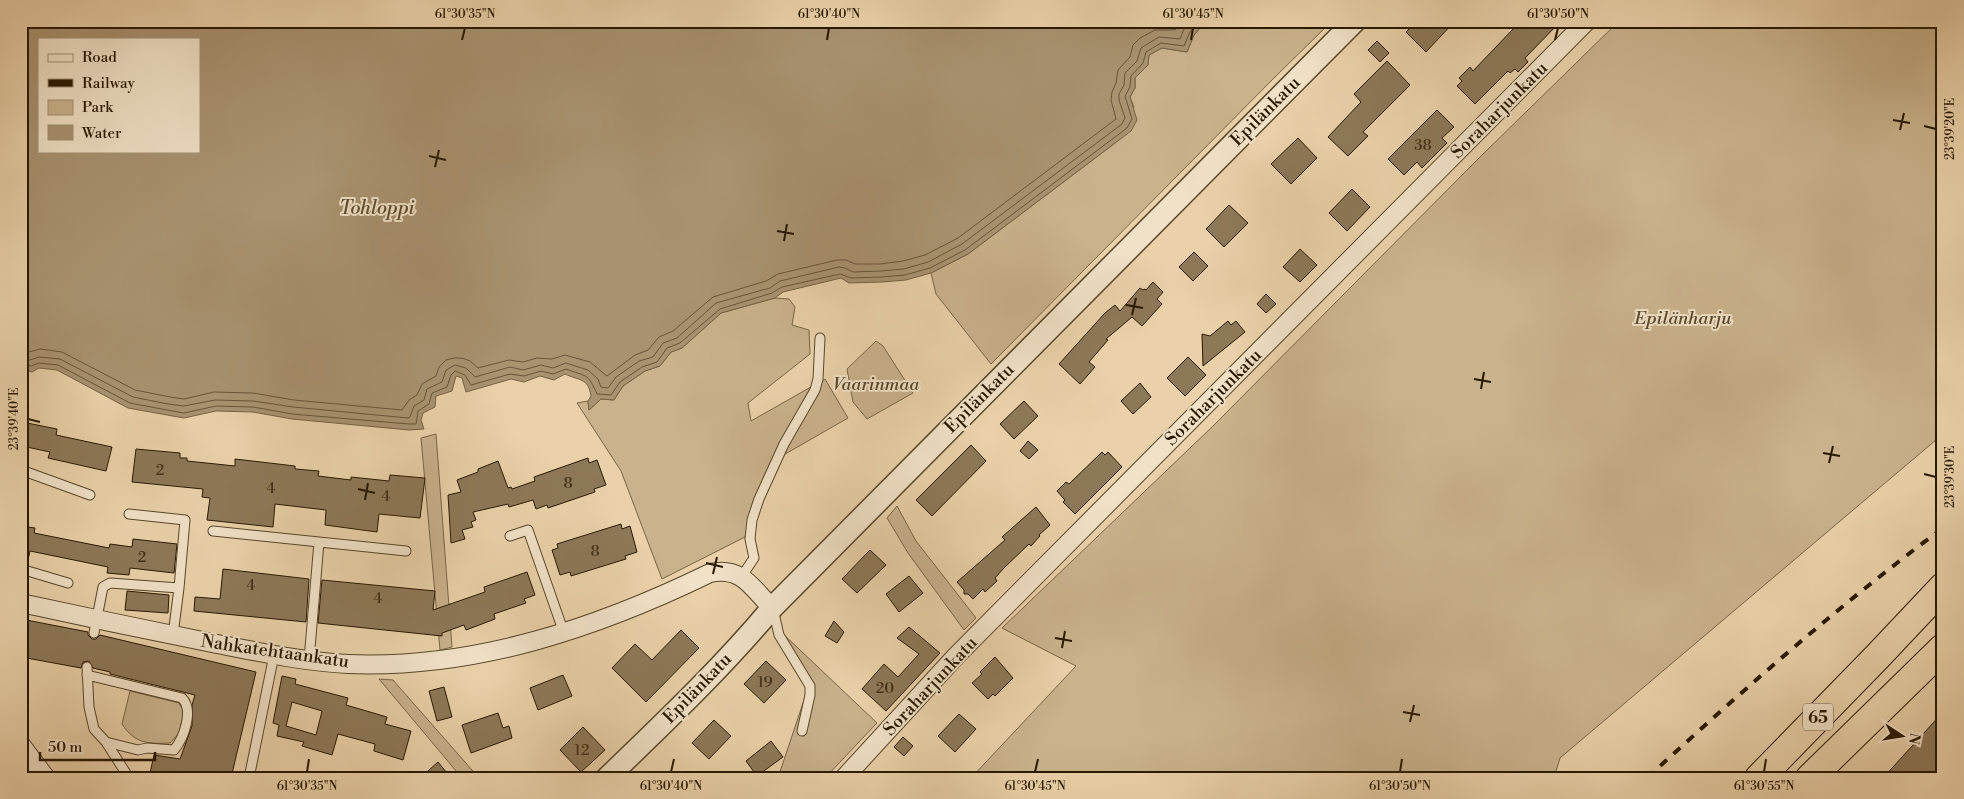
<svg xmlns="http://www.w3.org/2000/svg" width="1964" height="799" font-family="'Libre Bodoni',serif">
  <rect width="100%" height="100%" fill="#ead1a9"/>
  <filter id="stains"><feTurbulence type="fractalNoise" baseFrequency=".004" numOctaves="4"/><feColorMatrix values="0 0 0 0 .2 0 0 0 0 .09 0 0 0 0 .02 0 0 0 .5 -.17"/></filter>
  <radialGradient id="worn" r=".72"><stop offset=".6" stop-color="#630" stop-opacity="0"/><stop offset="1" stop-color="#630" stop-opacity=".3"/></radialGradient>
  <!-- green -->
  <path fill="#c9b28c" stroke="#786546" d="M1206,21H1332L1274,78L991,364L936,294L931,273L968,254L1115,143L1134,107L1130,97L1135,88V78L1148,65L1149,55L1162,48L1187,52L1194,35Z
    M1619,21H1943V434L1560,758L1554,778H971L1076,666L1002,628L1213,426L1480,157Z
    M775,298L789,299L795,307L792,325L809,330L810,354L748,403L751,421L825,379L848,418L773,461L753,503L745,537L662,579L621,471L577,403L588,401L589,410L601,399L614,400L623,386L645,371L660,366L671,352L682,348L721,313Z
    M876,341L883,346L913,393L867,419L853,402L847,369Z
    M436,434L452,647L440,650L421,438Z
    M897,506L916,541L976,618L964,630L908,553L887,518Z
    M780,631L877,723L825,778H778L808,688Z
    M379,679L393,680L479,778H462Z
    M130,691L179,703L184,712L179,733L170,743C148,744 135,744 122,724Z"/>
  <!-- water -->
  <path fill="#a89270" stroke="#756143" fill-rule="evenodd" d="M21,21H1206L1194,35L1187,52L1162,48L1149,55L1148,65L1135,78V88L1130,97L1137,120L1131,131L968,254L931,273L906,280L882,282L849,283L841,278L783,292L775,298L721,313L682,348L671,352L660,366L645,371L623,386L614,400L601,399L589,410L588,401L591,396C588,377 579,381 565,374L554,380L540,376L524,382L511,379L466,392L462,378L456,376L452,391L436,396L435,407L423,413L421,420L424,429L409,430L292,419L253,412L216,411L184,418L167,415L128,408L57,370L39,368L32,372L21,369ZM39,39H199V151H39Z"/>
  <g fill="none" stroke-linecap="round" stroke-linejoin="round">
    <!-- shore -->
    <path stroke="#685538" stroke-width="1" d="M21,351L29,352L40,349L62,352L135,390L170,397L184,399L214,392L253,393L294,400L402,410L409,400L417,395L422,384L436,376L439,367L446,360L454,358H462L470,361L478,368L509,360L523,362L537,358L552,359L565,355L590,362L607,376L635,355L648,350L659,337L673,331L713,297L766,281L778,274L837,260H846L855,264H880L903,261L925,255L958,238L1116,119L1111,100L1112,92L1116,83L1118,70L1130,57L1133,45L1140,38L1155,30H1175L1181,21
      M21,359L30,360L39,357L60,359L133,397L168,404L184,406L215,400L253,401L293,407L408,418L410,417L414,406L424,400L427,389L442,382L446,370L455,365L466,368L475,377L510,367L523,370L541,365L553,368L566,363L588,370L598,379L601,387L608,388L616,377L639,361L653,357L663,343L677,338L716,303L770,288L780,281L839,267L845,268L853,272L881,271L904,269L928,262L962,244L1122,124L1125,118L1119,100V94L1124,85L1125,73L1137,61L1141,48L1159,37L1180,39L1184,29L1191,21
      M21,365L31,366L39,363L58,365L130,403L167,410L184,413L216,406L253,407L292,414L409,424H416L418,411L429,404L432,393L447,387L451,375L455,371L465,375L471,385L510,374L524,376L541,371L553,374L566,369C587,377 587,372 597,394L611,395L620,382L642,367L657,362L667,348L680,343L720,309L772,293L782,287L840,274L851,278L881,277L905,275L930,268L965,250L1127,128L1132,119L1125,96L1130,87L1131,76L1143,63L1146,52L1161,43L1184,46L1190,32L1199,21"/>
  </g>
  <!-- building -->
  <path fill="#8d7858" stroke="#281800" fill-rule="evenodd" d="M1417,21H1455L1426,52L1406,32Z
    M1525,21H1561L1525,58L1528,62L1518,72L1515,69L1510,73L1508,71L1475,104L1457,86L1462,81L1459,78L1470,67L1473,71L1515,27L1517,29Z
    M1377,41L1389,53L1380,62L1368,50Z
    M1387,61L1410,85L1363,132L1368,136L1348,156L1328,137L1361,102L1354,94Z
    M1437,110L1454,127L1442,138L1447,143L1422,168L1417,162L1404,175L1388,159Z
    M1298,138L1317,158L1291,184L1271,164Z
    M1352,189L1370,207L1347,231L1329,213Z
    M1229,205L1248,223L1224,247L1206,229Z
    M1300,249L1317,265L1300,282L1283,267Z
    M1194,252L1208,266L1193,281L1179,267Z
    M1153,282L1163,292L1157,299L1162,304L1142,326L1132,317L1106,339L1108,340L1089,362L1095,367L1080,384L1059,364L1105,313L1115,305L1120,311L1140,288L1143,290L1145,289L1146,290Z
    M1266,294L1276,304L1266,313L1257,304Z
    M1228,321L1231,325L1236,321L1245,332L1203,366L1202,334L1210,336Z
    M1188,357L1206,375L1185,396L1167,378Z
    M1140,383L1151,397L1133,414L1121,401Z
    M1024,401L1038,416L1014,439L1000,424Z
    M27,423L57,429L56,435L112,447L106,471L48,458L50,452L22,446Z
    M1028,441L1038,450L1029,459L1020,451Z
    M971,445L986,461L932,516L916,500Z
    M136,449L180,453V458H187V461L235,466V459L295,466V469L319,471L318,476L351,480V477L389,481L390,475L425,478L420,518L379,514L377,532L325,525L326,510L275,504L273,527L207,520L210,498L202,497L203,489L132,482Z
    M1102,452L1105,455L1108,452L1122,467L1075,514L1063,502L1065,500L1057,491L1066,482L1069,484Z
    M588,458L589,463L597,460L606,485L594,489L595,492L548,508L547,505L536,509L533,500L509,507L508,504L473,512L476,520L471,522L473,527L462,530L465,539L451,543L448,495L461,492L457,480L478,472V469L498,461L508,488L511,487L512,489L535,481L534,477Z
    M1036,507L1050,525L1039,535L1040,536L1031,546L1029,544L1004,568L995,578L997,581L985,592L983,589L973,599L968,594H964V590L957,582L1005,540L1002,537Z
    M621,524L622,529L630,526L637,552L625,556L626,559L571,576L570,572L560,575L552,550L558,548L557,544Z
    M21,526L35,528L34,533L109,548L110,544L132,547L133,539L177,544L174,573L130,568L129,575L107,573L108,567L30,551L27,564L21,563Z
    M870,550L886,565L857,593L842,579Z
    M223,569L309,579L306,622L194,611L195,597L220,599Z
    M527,572L535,595L524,599L526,603L494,614L495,619L466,630L464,625L442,633V636L318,623L322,580L435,591L433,610L485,592L484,587Z
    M909,576L923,593L899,612L886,594Z
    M127,591L169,595L168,613L125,610Z
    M21,619L88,632V635L92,639H96L100,635L256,672L231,778H167L150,773L154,755L180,759L192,726V705L195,695L110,674V672L93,668L89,661L83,662L81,668L21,657Z
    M834,621L844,632L837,643L825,636Z
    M909,627L940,653L886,711L862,689L884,664L898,677L919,654L897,638Z
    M681,630L699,648L646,702L612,668L635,644L652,660Z
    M995,657L1013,678L995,696L993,694L988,699L972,683L982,674L980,672Z
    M766,661L786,680L764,703L744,684Z
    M563,675L572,696L538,710L530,688Z
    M282,676L296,679L295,684L348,698L346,705L387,717L385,724L411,731L403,760L374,751L375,744L338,734L332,755L302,746L304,742L277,736L279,725L273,723ZM292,702L322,711L316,735L286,726Z
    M444,687L452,717L437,721L429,691Z
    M1943,712V778H1883Z
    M498,713L503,728L509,726L512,738L471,753L462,725Z
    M959,714L976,729L955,752L938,736Z
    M714,720L731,736L709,759L692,743Z
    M583,727L605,750L581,772L560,750Z
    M903,737L913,746L904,756L894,747Z
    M771,741L783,757L757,776L746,761Z
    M438,762L451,778H420Z"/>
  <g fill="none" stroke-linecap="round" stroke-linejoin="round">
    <!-- service casing -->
    <g stroke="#58462a" stroke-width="11">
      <path id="service" d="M21,470L90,495
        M129,514L185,520L179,588
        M213,531L406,551
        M510,536L528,530L564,633
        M21,569L68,583
        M742,576L754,558L750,539L752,520L759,499L784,444L815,390L818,379L820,338
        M773,609L779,635L810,686V695L802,731
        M94,633L103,587L110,583L179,588L173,635
        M309,660L319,542
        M87,667L89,707L94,729L106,742L129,778
        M87,675L182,698C194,710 184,738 174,750L147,748L138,750L106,742
        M249,778L274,655"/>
    </g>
    <!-- minor casing -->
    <g stroke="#58462a" stroke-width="20">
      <path id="minor" d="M21,603C86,617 152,631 217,644C260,652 304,662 348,664C475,669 597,628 710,573C742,566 752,588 772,608
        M21,745L46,778
        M844,778L956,656L1587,21"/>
    </g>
    <!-- tertiary casing -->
    <g stroke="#58462a" stroke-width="24">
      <path id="tertiary" d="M607,778C664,723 722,668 772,608L1355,21"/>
    </g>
    <!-- trunk casing -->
    <g stroke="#281800" stroke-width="30">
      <path id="trunk" d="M1759,778L1877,657L1943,587
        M1810,778L1943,648"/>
    </g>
    <!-- service -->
    <use href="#service" stroke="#f1e1c7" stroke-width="9"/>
    <!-- minor -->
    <use href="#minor" stroke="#f1e1c7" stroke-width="18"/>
    <!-- tertiary -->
    <use href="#tertiary" stroke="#f1e1c7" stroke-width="21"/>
    <!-- trunk -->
    <use href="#trunk" stroke="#ead1a9" stroke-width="28"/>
    <!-- rail -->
    <path stroke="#281800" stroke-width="4" stroke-dasharray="9 9" stroke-linecap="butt" d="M1647,778C1742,691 1839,605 1943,528"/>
  </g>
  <!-- ticks -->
  <path fill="none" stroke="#281800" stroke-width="2" d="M462,40L465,28M827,40L829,28M1191,40L1193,28M1555,40L1558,28M1893,120L1910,123M1924,126L1936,129M1900,130L1904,113M429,156L446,160M435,167L439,150M777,231L794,234M784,241L787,224M1126,305L1143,308M1132,315L1136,298M1474,379L1491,382M1481,389L1484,372M28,419L40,422M1823,453L1840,456M1829,463L1833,446M1924,474L1936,477M358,489L375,493M365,500L368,483M706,563L723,567M713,574L717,557M1055,638L1072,641M1062,648L1065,631M1403,712L1420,715M1410,722L1414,705M307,772L309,759M671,772L674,759M1035,772L1038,759M1400,772L1402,759M1764,772L1766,759"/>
  <g text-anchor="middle" stroke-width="4" stroke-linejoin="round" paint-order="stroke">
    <!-- number labels -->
    <g font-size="15" fill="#413016">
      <text x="1423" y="150">38</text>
      <text x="160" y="475">2</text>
      <text x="568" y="488">8</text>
      <text x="271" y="493">4</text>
      <text x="386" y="501">4</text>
      <text x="595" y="556">8</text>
      <text x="142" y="562">2</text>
      <text x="251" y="590">4</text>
      <text x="378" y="603">4</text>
      <text x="765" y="687">19</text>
      <text x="885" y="693">20</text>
      <text x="582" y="755">12</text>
    </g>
    <!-- shield labels -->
    <rect fill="#f1e1c7" stroke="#64543c" stroke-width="1" x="1803" y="703.5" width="30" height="27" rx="4"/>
    <g font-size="16" font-weight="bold" fill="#281800">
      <text x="1818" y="723">65</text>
    </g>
    <!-- street labels -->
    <g font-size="18" fill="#281800" stroke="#f1e1c7">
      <text transform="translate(1499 110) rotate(-45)" y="6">Soraharjunkatu</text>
      <text transform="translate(1265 111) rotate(-45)" y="6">Epilänkatu</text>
      <text transform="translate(1213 397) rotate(-45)" y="6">Soraharjunkatu</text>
      <text transform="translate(979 398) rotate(-45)" y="6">Epilänkatu</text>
      <text transform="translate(275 651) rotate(8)" y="6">Nahkatehtaankatu</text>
      <text transform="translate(930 686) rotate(-47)" y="6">Soraharjunkatu</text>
      <text transform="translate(697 688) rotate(-46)" y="6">Epilänkatu</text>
    </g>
    <!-- park labels -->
    <g font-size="18" font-style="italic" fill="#58462a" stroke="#f1e1c7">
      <text x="1683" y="324">Epilänharju</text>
      <text x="876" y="390">Vaarinmaa</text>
    </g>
    <!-- water labels -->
    <g font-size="19" font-style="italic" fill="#5b492d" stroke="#f1e1c7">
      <text x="377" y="214">Tohloppi</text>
    </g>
  </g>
  <!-- margin -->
  <rect width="1964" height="799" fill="none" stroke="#ead1a9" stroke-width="55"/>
  <!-- legend -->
  <rect x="38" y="38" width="162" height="115" fill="#f1e1c7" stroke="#a19177"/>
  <rect x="48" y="54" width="25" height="8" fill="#f1e1c7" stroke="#a19177"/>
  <text x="82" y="62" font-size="15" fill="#281800">Road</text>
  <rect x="48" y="79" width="25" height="8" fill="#281800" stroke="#a19177"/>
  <text x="82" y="88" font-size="15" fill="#281800">Railway</text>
  <rect x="48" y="100" width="25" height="15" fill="#c9b28c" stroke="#a19177"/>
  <text x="82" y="112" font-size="15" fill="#281800">Park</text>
  <rect x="48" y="125" width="25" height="15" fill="#a89270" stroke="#a19177"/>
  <text x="82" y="138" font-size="15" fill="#281800">Water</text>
  <!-- north arrow -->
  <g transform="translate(1902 736) rotate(102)" stroke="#f1e1c7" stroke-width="4" paint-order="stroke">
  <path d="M0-4L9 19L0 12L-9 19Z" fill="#281800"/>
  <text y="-8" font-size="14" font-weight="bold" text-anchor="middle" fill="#281800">N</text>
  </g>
  <!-- scale -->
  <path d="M40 752v8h115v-8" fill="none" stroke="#281800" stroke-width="2.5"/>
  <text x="48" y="752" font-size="15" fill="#281800" stroke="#f1e1c7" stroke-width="4" paint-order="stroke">50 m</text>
  <rect x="28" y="28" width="1908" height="744" fill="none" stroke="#281800" stroke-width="2"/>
  <g font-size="12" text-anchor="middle" fill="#281800">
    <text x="465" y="18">61°30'35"N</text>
    <text x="829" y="18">61°30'40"N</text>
    <text x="1193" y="18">61°30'45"N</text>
    <text x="1558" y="18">61°30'50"N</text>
    <text transform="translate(1950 129) rotate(-90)" y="4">23°39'20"E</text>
    <text transform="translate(14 419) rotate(-90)" y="4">23°39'40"E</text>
    <text transform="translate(1950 477) rotate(-90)" y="4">23°39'30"E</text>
    <text x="307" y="790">61°30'35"N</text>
    <text x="671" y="790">61°30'40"N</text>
    <text x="1035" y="790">61°30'45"N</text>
    <text x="1400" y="790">61°30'50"N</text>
    <text x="1764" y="790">61°30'55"N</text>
  </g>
  <rect width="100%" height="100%" filter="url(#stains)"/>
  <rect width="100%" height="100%" fill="url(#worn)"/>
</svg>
